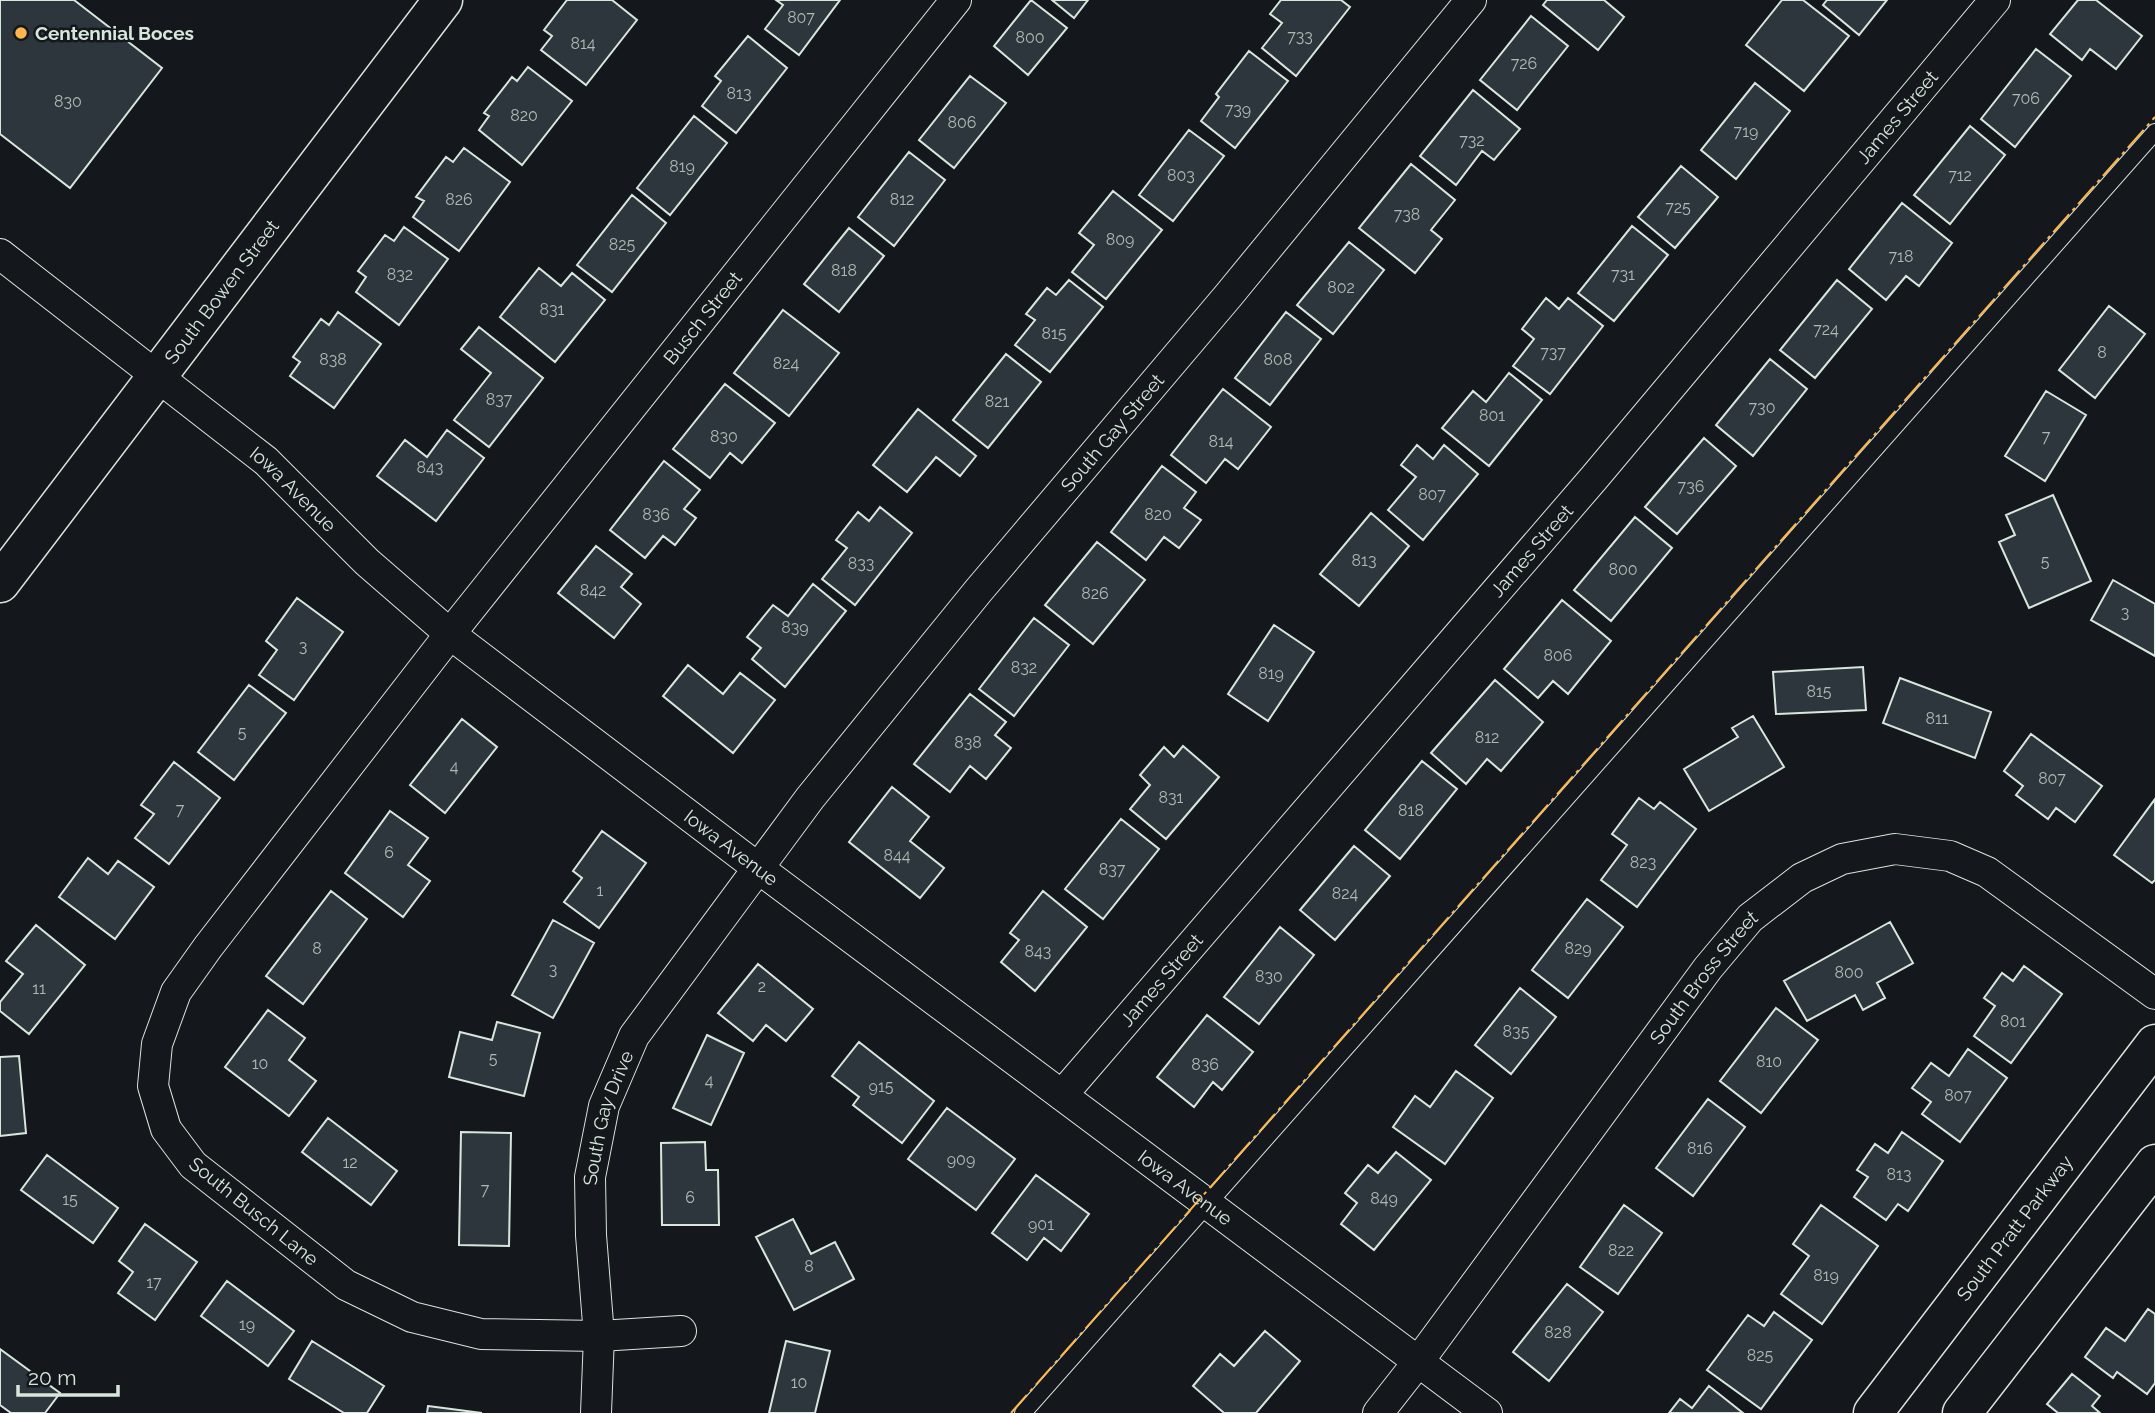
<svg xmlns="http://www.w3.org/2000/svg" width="2155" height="1413" font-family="Raleway,sans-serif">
  <rect width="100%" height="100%" fill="#14181c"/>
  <!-- building -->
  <path fill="#2c363c" stroke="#d8e6dc" stroke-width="2" d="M0,0H74L162,68L70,188L0,134Z
    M567,0H612L637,20L586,85L541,50L552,36L544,30Z
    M776,0H840L799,55L765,29L783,5Z
    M1031,0L1067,28L1028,75L994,46Z
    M1052,0H1088L1074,18Z
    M1281,0H1341L1350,7L1296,76L1262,48L1282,23L1270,14Z
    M1547,0H1604L1624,17L1598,50L1543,5Z
    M1782,0H1803L1849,36L1804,91L1746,45Z
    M1827,0H1887L1859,35L1823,5Z
    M2078,0H2096L2142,36L2116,69L2090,49L2082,60L2050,34Z
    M1531,16L1568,46L1517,110L1480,80Z
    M748,36L787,68L736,133L702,106L721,81L715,76Z
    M2036,49L2071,76L2015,147L1981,119Z
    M1249,51L1288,81L1235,148L1201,121L1219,97L1216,94Z
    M528,67L572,101L522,165L479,130L489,116L484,113L512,77L517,81Z
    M970,76L1006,103L954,168L919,140Z
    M1755,83L1790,111L1736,179L1701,150Z
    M1473,90L1520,129L1494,160L1482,151L1456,185L1420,156Z
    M694,116L727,143L670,215L637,188Z
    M1970,126L2005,155L1950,224L1914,195Z
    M1189,130L1224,156L1173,221L1139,195Z
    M464,148L510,182L459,251L413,217L424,201L416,197L446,157L453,162Z
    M909,152L945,180L894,246L858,217Z
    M1411,164L1455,200L1431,230L1442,239L1415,273L1359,228Z
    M1681,166L1718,197L1675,248L1638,217Z
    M1113,191L1162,230L1106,299L1072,272L1094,245L1079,233Z
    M632,195L666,223L612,292L577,265Z
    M1902,203L1952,243L1919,286L1906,276L1886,300L1849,269Z
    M1632,226L1668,255L1614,321L1578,293Z
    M404,227L448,259L399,325L356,292L366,277L358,271L385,235L394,241Z
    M849,228L884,256L839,312L804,284Z
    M1349,242L1384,270L1333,334L1297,305Z
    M539,268L561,286L572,273L605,300L555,362L500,317Z
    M1069,280L1103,307L1050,372L1015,345L1035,320L1026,314L1047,288L1056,295Z
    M1837,280L1872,309L1815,378L1780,350Z
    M1546,298L1559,309L1568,298L1603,326L1550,394L1513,366L1534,339L1522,329Z
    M2109,306L2145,334L2095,398L2059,370Z
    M783,310L839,353L789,416L734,373Z
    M338,312L381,344L334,408L290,376L300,362L293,357L321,319L329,325Z
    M1286,312L1321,339L1270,405L1235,378Z
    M479,327L543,378L489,447L454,420L491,373L461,349Z
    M1006,354L1041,382L988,448L953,420Z
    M1770,359L1807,389L1753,456L1716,425Z
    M1509,373L1542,400L1489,466L1442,428L1473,391L1486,402Z
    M725,384L775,423L742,463L730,453L710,478L673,449Z
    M1223,389L1271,427L1238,469L1225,459L1206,483L1171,455Z
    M2046,391L2086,415L2045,481L2005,456Z
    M918,409L976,456L960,476L936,457L907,492L873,465Z
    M447,430L484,458L436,521L377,476L405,440L427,457Z
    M1704,438L1736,466L1677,534L1645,507Z
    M1417,445L1433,459L1444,445L1478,474L1423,540L1388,510L1416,477L1401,465Z
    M664,461L700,490L684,509L696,518L675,545L663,536L645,558L610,530Z
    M1162,466L1196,492L1184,508L1201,520L1179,548L1164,537L1146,560L1111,532Z
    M2053,495L2091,581L2029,608L1999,542L2015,535L2006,515Z
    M880,507L912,533L855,605L822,579L847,548L836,540L858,512L869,521Z
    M1371,513L1409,546L1359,606L1320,574Z
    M1635,517L1672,548L1611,621L1574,590Z
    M1097,542L1145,580L1093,644L1045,605Z
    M596,546L632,574L621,587L641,604L614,638L558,593Z
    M2113,580L2155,604V656L2091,620Z
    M813,584L846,611L785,687L752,659L761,648L747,637L773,605L788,616Z
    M297,598L343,632L294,700L259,675L277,650L266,641Z
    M1562,600L1611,641L1568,694L1553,681L1538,698L1504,669Z
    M1034,618L1069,645L1014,716L979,689Z
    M1274,625L1314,652L1268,721L1228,694Z
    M688,665L723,694L740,673L775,700L733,753L663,696Z
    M1863,667L1866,710L1776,714L1773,672Z
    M1900,678L1991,712L1975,758L1883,723Z
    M1495,680L1543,722L1501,771L1487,759L1466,784L1431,753Z
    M249,685L286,713L234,780L198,752Z
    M970,694L1006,722L995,735L1011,748L986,779L970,766L950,792L914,764Z
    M1753,716L1784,767L1709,811L1684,769L1738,737L1732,728Z
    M462,719L497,747L445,813L410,785Z
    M2031,734L2102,786L2075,822L2056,808L2048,819L2016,795L2023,786L2004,771Z
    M1183,746L1219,777L1166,839L1130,809L1150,785L1140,775L1164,747L1174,757Z
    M1422,761L1457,789L1400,859L1365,830Z
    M174,762L220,798L169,864L135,838L154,814L141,805Z
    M892,787L929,817L910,841L944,868L920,898L849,842Z
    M1639,798L1654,809L1660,802L1696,829L1637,907L1601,880L1627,845L1612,834Z
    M2155,799V880L2152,883L2114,855Z
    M390,811L428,838L408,865L430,881L403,917L345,873Z
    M1121,819L1159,849L1103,919L1065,889Z
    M602,831L646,863L599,928L564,902L582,878L573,871Z
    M1354,846L1390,876L1335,940L1300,910Z
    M88,858L108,874L118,861L154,887L115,939L59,897Z
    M331,891L367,919L303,1004L266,976Z
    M1043,891L1087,927L1035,991L1001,962L1019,940L1010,933Z
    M1587,899L1623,927L1568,998L1532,970Z
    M553,920L594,943L553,1018L512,995Z
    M1890,922L1913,963L1877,983L1885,998L1863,1010L1855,995L1807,1021L1784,981Z
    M36,925L85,965L29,1034L0,1011V1002L23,974L6,961Z
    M1280,927L1314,955L1259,1024L1224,997Z
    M758,964L813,1009L786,1041L766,1025L753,1041L718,1013Z
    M2024,966L2062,994L2011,1063L1974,1036L1995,1006L1984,998L2002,973L2013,981Z
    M1520,988L1556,1017L1511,1074L1475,1045Z
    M1776,1008L1818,1040L1761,1113L1720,1081Z
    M268,1010L305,1038L289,1060L316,1081L289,1116L225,1067Z
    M1207,1015L1253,1052L1222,1090L1213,1082L1194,1107L1157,1077Z
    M497,1022L540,1033L524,1096L449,1077L460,1032L492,1040Z
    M707,1035L744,1053L711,1125L673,1108Z
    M859,1042L934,1101L902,1143L853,1105L859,1097L832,1076Z
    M1968,1049L2007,1078L1960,1142L1922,1114L1931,1102L1912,1088L1931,1063L1949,1076Z
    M19,1056L26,1133L0,1136V1057Z
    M1456,1071L1493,1098L1445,1164L1393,1127L1415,1096L1430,1107Z
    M1708,1099L1745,1127L1693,1196L1656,1168Z
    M947,1108L1015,1159L976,1210L908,1159Z
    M328,1118L397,1171L371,1205L302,1152Z
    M461,1132L511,1133L509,1246L459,1245Z
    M1902,1132L1943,1161L1908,1211L1898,1204L1886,1220L1854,1197L1868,1177L1857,1170L1875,1144L1888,1153Z
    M705,1142L706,1170H718L719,1225H662L661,1143Z
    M1396,1152L1431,1180L1374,1250L1341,1224L1357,1203L1345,1193L1368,1165L1378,1173Z
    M47,1155L118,1208L93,1243L21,1190Z
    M1036,1175L1089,1214L1061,1251L1044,1238L1027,1260L992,1233Z
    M1624,1205L1662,1233L1618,1294L1580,1267Z
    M1821,1205L1878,1246L1822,1324L1781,1294L1809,1256L1793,1244Z
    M793,1219L811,1254L835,1242L854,1279L794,1310L756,1237Z
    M145,1224L197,1262L155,1320L118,1293L133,1272L119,1261Z
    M227,1281L294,1331L268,1366L201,1316Z
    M1567,1284L1603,1312L1549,1381L1513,1352Z
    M2148,1309L2155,1314V1383L2147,1394L2117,1372L2113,1378L2085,1357L2106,1328L2125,1341Z
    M1774,1312L1812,1340L1761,1409L1707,1370L1748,1315L1764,1326Z
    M1265,1331L1300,1361L1256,1413H1224L1193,1386L1220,1354L1234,1366Z
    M312,1341L384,1386L367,1413H344L289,1379Z
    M786,1341L830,1351L815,1413H769Z
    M0,1349L60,1393L45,1413H11L0,1405Z
    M2072,1374L2100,1396L2092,1406L2100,1413H2058L2047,1404Z
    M1709,1386L1743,1413H1669L1680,1399L1692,1408Z
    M428,1406L482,1413H427Z"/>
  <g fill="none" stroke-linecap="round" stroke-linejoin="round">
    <!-- lane casing -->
    <g stroke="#d8e6dc" stroke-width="18">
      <path id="lane" d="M1023,1413L2155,132"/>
    </g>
    <!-- street casing -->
    <g stroke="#d8e6dc" stroke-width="32">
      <g id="street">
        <path id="s1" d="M0,254L266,461L367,562L450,634L758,868L1487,1413"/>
        <path id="s2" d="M1062,1095L1594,478L1995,0"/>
        <path id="s3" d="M681,1331L599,1336L481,1334L412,1317L346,1285L193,1165L166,1129L153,1086L157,1044L176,992L208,947L450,634L956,0"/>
        <path id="s4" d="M596,1413L599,1336L591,1235L590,1177L604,1106L634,1036L810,798L979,590L1228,296L1471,0"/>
        <path id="s5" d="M1378,1413L1418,1362L1708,968L1750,918L1802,878L1842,859L1895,849L1950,856L1987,872L2155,994"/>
      </g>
    </g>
    <!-- secondary casing -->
    <g stroke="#d8e6dc" stroke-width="41">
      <g id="secondary">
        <path id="s6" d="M0,583L443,0"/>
        <path id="s7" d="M1873,1413L2155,1044"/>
        <path d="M1962,1413L2155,1164"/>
      </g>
    </g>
    <!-- lane -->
    <use href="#lane" stroke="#14181c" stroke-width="16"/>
    <!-- street -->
    <use href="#street" stroke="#14181c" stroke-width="30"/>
    <!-- secondary -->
    <use href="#secondary" stroke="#14181c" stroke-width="38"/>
    <!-- power -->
    <path stroke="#ffb74d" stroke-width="2" stroke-dasharray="24 5 3.5 5" stroke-linecap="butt" d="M1011,1413L2155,117"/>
  </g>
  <!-- markers -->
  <circle fill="#ffb74d" stroke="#14181c" stroke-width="2.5" cx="21" cy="33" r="7"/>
  <g text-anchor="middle" stroke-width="5" stroke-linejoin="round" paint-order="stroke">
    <!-- number labels -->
    <g font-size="16" fill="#adbab4">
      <text x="801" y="23">807</text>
      <text x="1300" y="42">733</text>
      <text x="1030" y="43">800</text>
      <text x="583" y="49">814</text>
      <text x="1524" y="69">726</text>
      <text x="739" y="99">813</text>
      <text x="2026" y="104">706</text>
      <text x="68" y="107">830</text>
      <text x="1238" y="115">739</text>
      <text x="524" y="121">820</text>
      <text x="962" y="128">806</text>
      <text x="1746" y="137">719</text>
      <text x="1472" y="146">732</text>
      <text x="682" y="172">819</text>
      <text x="1181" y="181">803</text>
      <text x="1960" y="181">712</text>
      <text x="459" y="205">826</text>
      <text x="902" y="205">812</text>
      <text x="1678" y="213">725</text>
      <text x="1407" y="220">738</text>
      <text x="1120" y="245">809</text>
      <text x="622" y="250">825</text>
      <text x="1901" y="262">718</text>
      <text x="844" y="276">818</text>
      <text x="400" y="280">832</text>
      <text x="1623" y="280">731</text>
      <text x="1341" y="293">802</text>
      <text x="552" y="315">831</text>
      <text x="1826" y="335">724</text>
      <text x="1054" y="339">815</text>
      <text x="1553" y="358">737</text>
      <text x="2102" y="358">8</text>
      <text x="333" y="365">838</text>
      <text x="1278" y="365">808</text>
      <text x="786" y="369">824</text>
      <text x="499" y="405">837</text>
      <text x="997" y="407">821</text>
      <text x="1762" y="413">730</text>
      <text x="1492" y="421">801</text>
      <text x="724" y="442">830</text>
      <text x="2046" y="442">7</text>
      <text x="1221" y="447">814</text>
      <text x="430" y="473">843</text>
      <text x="1691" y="492">736</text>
      <text x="1432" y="500">807</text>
      <text x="656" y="520">836</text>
      <text x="1158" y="520">820</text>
      <text x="1364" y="566">813</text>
      <text x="2045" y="567">5</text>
      <text x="861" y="569">833</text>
      <text x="1623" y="575">800</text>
      <text x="593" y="596">842</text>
      <text x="1095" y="599">826</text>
      <text x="2125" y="618">3</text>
      <text x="795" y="633">839</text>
      <text x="303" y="652">3</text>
      <text x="1558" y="661">806</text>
      <text x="1024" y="673">832</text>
      <text x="1271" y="679">819</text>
      <text x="1819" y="697">815</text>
      <text x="1937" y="724">811</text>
      <text x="242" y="738">5</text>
      <text x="1487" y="743">812</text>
      <text x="968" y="748">838</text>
      <text x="454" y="772">4</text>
      <text x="2052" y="784">807</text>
      <text x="1171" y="803">831</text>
      <text x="180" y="815">7</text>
      <text x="1411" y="816">818</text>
      <text x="389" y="858">6</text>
      <text x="897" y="861">844</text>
      <text x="1643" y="868">823</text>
      <text x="1112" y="875">837</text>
      <text x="600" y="896">1</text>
      <text x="1345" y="899">824</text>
      <text x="317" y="954">8</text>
      <text x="1578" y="954">829</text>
      <text x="1038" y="957">843</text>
      <text x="553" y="975">3</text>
      <text x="1849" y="978">800</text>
      <text x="1269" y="982">830</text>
      <text x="762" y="992">2</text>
      <text x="39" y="994">11</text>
      <text x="2013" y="1027">801</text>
      <text x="1516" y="1037">835</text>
      <text x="493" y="1064">5</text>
      <text x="1769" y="1067">810</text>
      <text x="260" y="1069">10</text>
      <text x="1205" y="1070">836</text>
      <text x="709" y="1086">4</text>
      <text x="881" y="1092">915</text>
      <text x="1958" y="1101">807</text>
      <text x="1700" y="1154">816</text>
      <text x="961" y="1165">909</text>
      <text x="350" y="1168">12</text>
      <text x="1899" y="1180">813</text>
      <text x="485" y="1195">7</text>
      <text x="690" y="1203">6</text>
      <text x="1384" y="1204">849</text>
      <text x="70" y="1205">15</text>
      <text x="1041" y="1230">901</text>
      <text x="1621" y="1256">822</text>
      <text x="809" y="1272">8</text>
      <text x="1826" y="1281">819</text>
      <text x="154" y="1288">17</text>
      <text x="247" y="1330">19</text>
      <text x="1558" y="1338">828</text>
      <text x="1760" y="1361">825</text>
      <text x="799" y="1388">10</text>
    </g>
    <!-- poi labels -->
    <g font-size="19" font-weight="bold" fill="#d8e6dc" stroke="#14181c" text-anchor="start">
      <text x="35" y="40">Centennial Boces</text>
    </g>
    <!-- street labels -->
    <g font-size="19" fill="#d8e6dc" stroke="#14181c">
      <text dy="7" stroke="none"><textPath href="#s2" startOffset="1286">James Street</textPath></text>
      <text dy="7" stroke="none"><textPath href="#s6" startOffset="366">South Bowen Street</textPath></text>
      <text dy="7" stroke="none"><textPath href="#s3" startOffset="1582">Busch Street</textPath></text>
      <text dy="7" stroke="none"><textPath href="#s4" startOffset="1155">South Gay Street</textPath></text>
      <text dy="7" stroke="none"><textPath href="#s1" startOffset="376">Iowa Avenue</textPath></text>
      <text dy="7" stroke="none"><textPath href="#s2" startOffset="719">James Street</textPath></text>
      <text dy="7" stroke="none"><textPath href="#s1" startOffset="943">Iowa Avenue</textPath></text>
      <text dy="7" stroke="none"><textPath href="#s2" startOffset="152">James Street</textPath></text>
      <text dy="7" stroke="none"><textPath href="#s5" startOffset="544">South Bross Street</textPath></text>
      <text dy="7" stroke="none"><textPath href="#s4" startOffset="298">South Gay Drive</textPath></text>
      <text dy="7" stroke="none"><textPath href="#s1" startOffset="1510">Iowa Avenue</textPath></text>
      <text transform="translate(254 1211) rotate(39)" y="7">South Busch Lane</text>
      <text dy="7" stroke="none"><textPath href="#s7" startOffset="233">South Pratt Parkway</textPath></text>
    </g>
  </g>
  <!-- scale -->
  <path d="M18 1385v10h100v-10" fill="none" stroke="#d8e6dc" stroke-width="3.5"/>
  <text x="28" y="1385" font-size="21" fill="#d8e6dc" stroke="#14181c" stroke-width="5" paint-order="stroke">20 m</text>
</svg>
